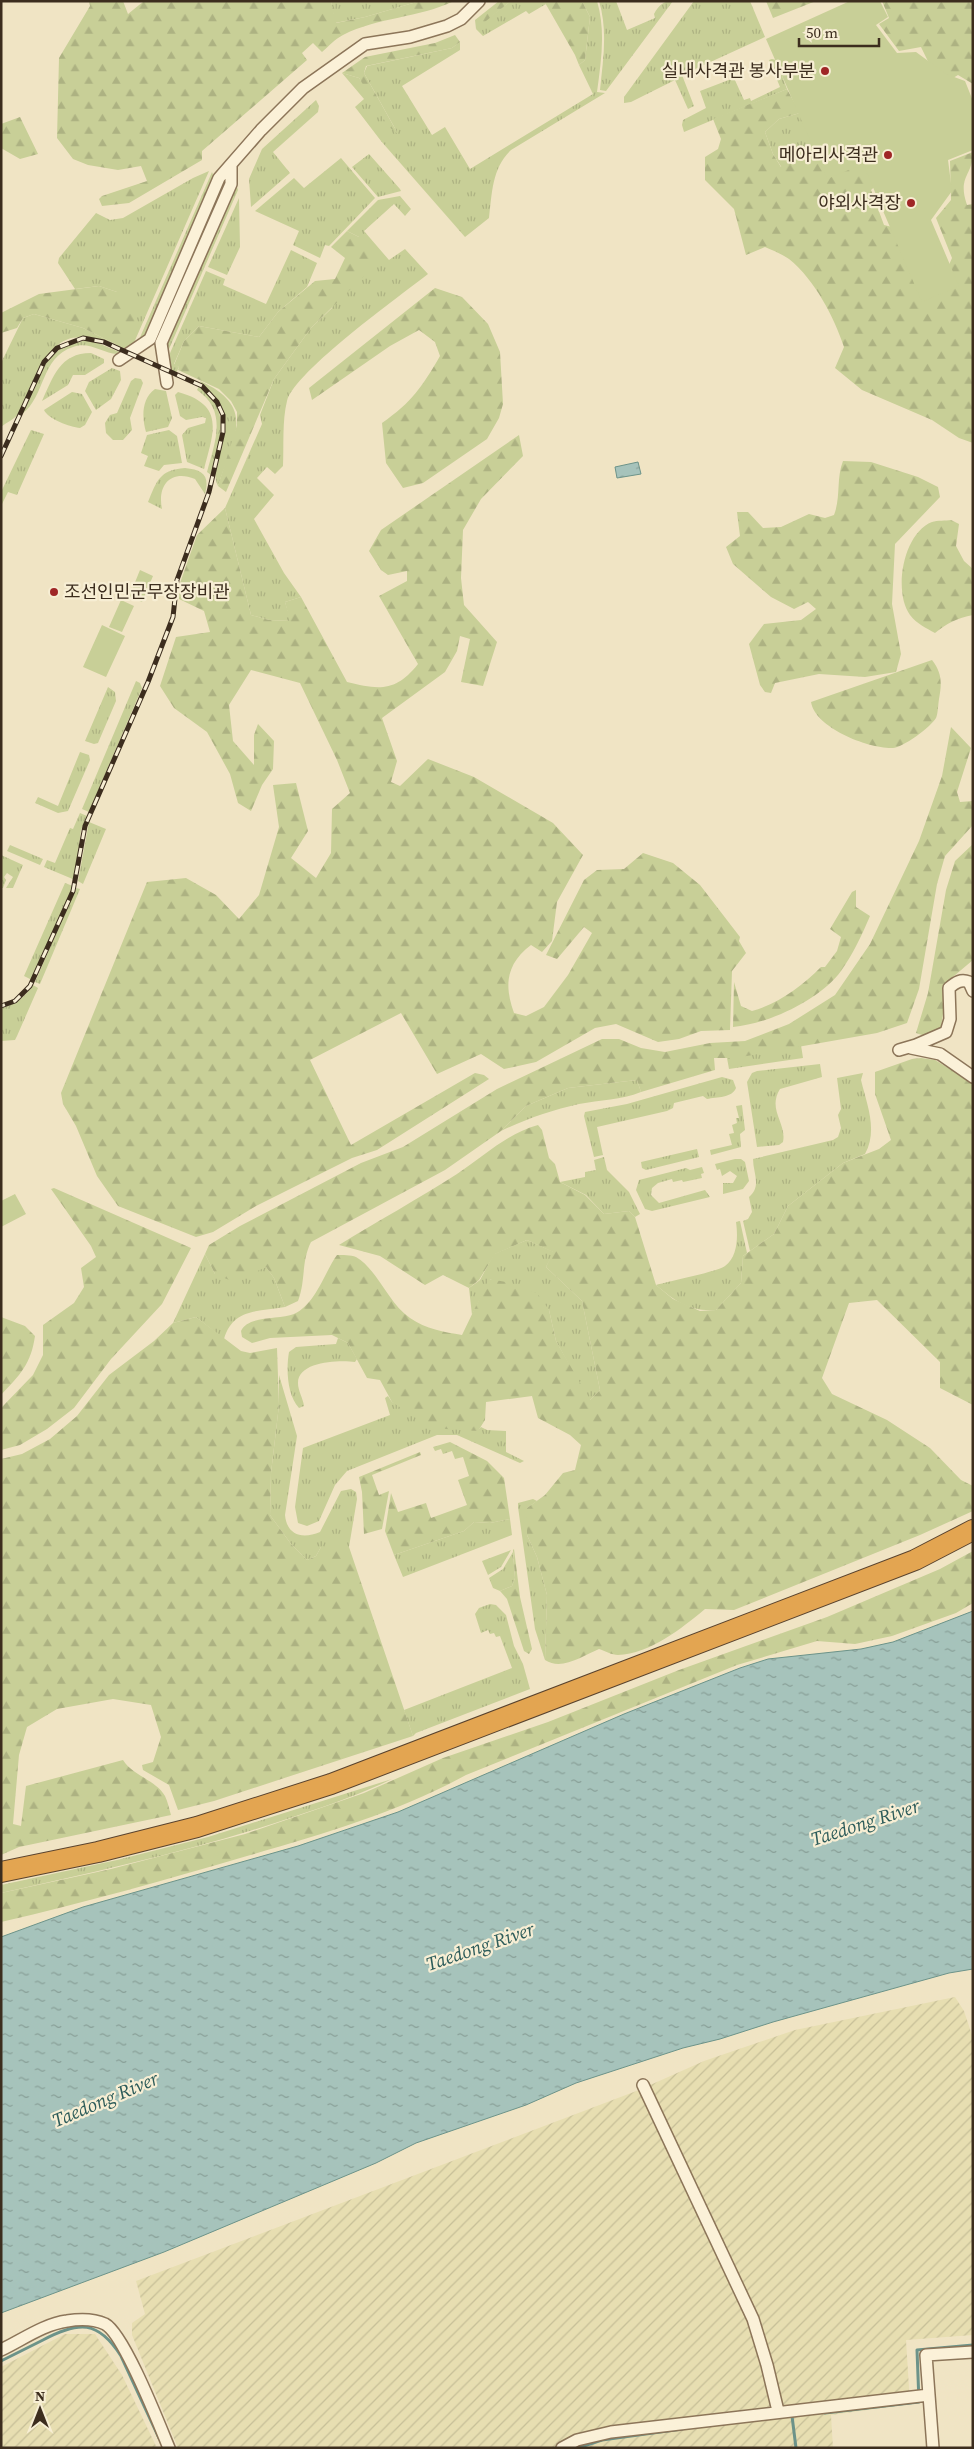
<svg xmlns="http://www.w3.org/2000/svg" width="974" height="2449" font-family="'Source Serif 4','Noto Sans KR',serif">
  <defs>
    <pattern id="farmland-furrows" width="10" height="10" patternUnits="userSpaceOnUse" patternTransform="scale(1.25)"><rect width="10" height="10" fill="#e7deb1"/><path d="M-1 1l2-2M0 10L10 0M9 11l2-2" fill="none" stroke="#c7bf98"/></pattern>
    <pattern id="grass-tufts" width="24" height="20" patternUnits="userSpaceOnUse" patternTransform="scale(1.25)"><rect width="24" height="20" fill="#c8cf97"/><path d="M3 7l-1-3M5 7V3M7 7l1-3M15 17l-1-3M17 17v-4M19 17l1-3" fill="none" stroke="#adb282"/></pattern>
    <pattern id="forest-firs" width="22" height="20" patternUnits="userSpaceOnUse" patternTransform="scale(1.25)"><rect width="22" height="20" fill="#c8cf97"/><path d="M5 1l3.5 6h-7zM16 11l3.5 6h-7z" fill="#adb282"/></pattern>
    <pattern id="water-ripples" width="26" height="14" patternUnits="userSpaceOnUse" patternTransform="scale(1.25)"><rect width="26" height="14" fill="#a6c3bb"/><path d="M2 4q2-2 4 0t4 0M15 11q2-2 4 0t4 0" fill="none" stroke="#889f97"/></pattern>
  </defs>
  <rect width="100%" height="100%" fill="#f0e4c4"/>
  <!-- farmland -->
  <path fill="url(#farmland-furrows)" d="M955,1997L964,2011L973,2038V2335L906,2340L910,2404L831,2415L833,2448H178L132,2335V2323L145,2314L136,2281L639,2090L704,2061L795,2030Z
    M65,2334H95L122,2375L157,2448H1V2367Z"/>
  <!-- grass -->
  <path fill="url(#grass-tufts)" d="M331,1H420L365,17L335,23Z
    M511,1H544L546,4L529,14L526,11L483,36L476,29L478,26Z
    M582,1H597C606,31 601,62 597,92L605,93L511,150C492,168 492,193 489,218L465,237L381,141L355,107L364,99L342,73L359,78L397,132L364,73L367,66L452,48L460,42V50L402,86L432,135L445,127L470,169L593,94L579,65L585,60L590,17Z
    M599,1H616L627,30L655,18L654,14C659,5 663,1 673,1L606,91L600,90C603,60 608,31 599,1Z
    M694,1H750L765,37L682,75L694,106L688,109L675,80L631,102L624,103V97Z
    M772,59L776,60L787,89L684,132L682,125L683,120L706,108L700,91L734,78L744,100L750,98L751,101L780,87L769,60Z
    M316,100L319,106L318,112L273,152L290,173L251,207L249,179L262,149Z
    M800,113L815,150L800,154L782,168L773,154L765,132L779,119Z
    M369,154L400,189L401,191L378,197L352,167Z
    M341,158L375,198L329,246L325,245L320,258L293,245L299,231L255,211L294,178L304,188Z
    M209,171L133,345L125,351C77,329 57,330 34,381C29,391 26,404 19,413C15,419 7,422 1,427V363L23,318L34,314L83,328L115,344L117,292L99,286L75,289L58,263L59,258L96,213L110,220L123,218L193,178Z
    M212,172L214,177L144,337L138,342Z
    M237,187L238,190L166,356L165,347L235,188Z
    M400,196L411,209L405,216L394,204L364,231L389,260L405,249L428,274C400,296 295,371 287,401C282,421 284,446 283,466L275,474L267,467L257,478L274,495L254,519L284,573L301,597L285,602L291,621L269,620L251,615L225,508L262,424L260,415L274,379L311,328L332,308L359,237L347,231L378,200Z
    M239,198L240,247L227,275L208,267Z
    M291,250L317,263L307,287L278,312L259,337L199,326L184,341L174,364L179,367L176,373L170,370L167,360L206,271L225,279L223,285L266,304Z
    M83,341H93L122,353C108,358 91,340 73,347C40,358 46,396 22,414C36,383 45,345 83,341Z
    M91,353L104,359V363L85,375H73L68,385L42,401C53,377 60,353 91,353Z
    M112,368L120,371L121,380L111,399L96,410L85,391L89,382Z
    M135,378L141,379L143,383L130,418L132,430L123,440H113L106,433L105,423L110,415L117,413L131,381Z
    M200,381C258,407 233,439 218,486C208,466 230,438 224,415C221,399 206,393 200,381Z
    M199,386C233,407 219,444 211,475L207,472C215,442 228,411 197,390Z
    M155,389L166,391L172,418L168,427L146,432C142,418 141,399 155,389Z
    M72,392L82,394L92,412L85,425L80,428C70,427 48,419 44,410Z
    M178,392C225,405 214,431 204,469L187,462L182,435L188,428L205,423L206,418L202,417L186,420L180,416L175,395Z
    M31,430L44,434L17,495L8,492L1,506V492Z
    M169,430L177,436L182,463L164,465L159,471L144,466L148,456L141,453L147,435Z
    M185,468C203,470 210,475 205,494L195,479C171,469 157,485 162,509L148,502C157,481 159,470 185,468Z
    M136,681L140,683L142,688L89,812L82,809Z
    M108,687L115,692L116,701L98,743L94,744L85,741Z
    M80,752L89,755L90,760L68,811L58,813L35,803L38,797L58,806Z
    M80,813L87,816L81,830L75,880L44,867L47,860L55,863L70,828L73,829Z
    M89,822L106,829L83,884L78,881Z
    M10,845L43,859L40,865L7,851Z
    M1,855L23,865L13,888H6L13,877L7,873L4,877L6,880L3,888H1Z
    M65,883L73,886L72,890L32,980L24,976Z
    M76,888L80,889L40,984L35,982Z
    M33,985L38,988L17,1036L15,1040L1,1041V1008C15,1005 25,997 33,985Z
    M801,1045L803,1058L729,1069L727,1058Z
    M820,1064L822,1077L780,1089C767,1110 787,1123 783,1142L779,1145L757,1147L747,1082L752,1073L757,1071Z
    M863,1073L861,1080C867,1105 878,1130 865,1154L843,1163L788,1206L774,1234L750,1251L743,1221L748,1219L752,1212L749,1197C762,1186 753,1173 753,1159L833,1140L838,1137L841,1128L838,1115L841,1109L837,1078Z
    M722,1077L733,1080L736,1088C732,1098 717,1097 707,1099L703,1096L674,1103L673,1108L667,1111L597,1127L603,1155L594,1157L584,1116L585,1112L627,1104Z
    M637,1080L641,1092C621,1100 600,1100 579,1104C552,1110 526,1119 501,1131L526,1106L568,1088Z
    M742,1105L745,1130L740,1134L741,1147L711,1155L710,1150L732,1145L729,1134L734,1133L732,1125L737,1123L736,1118H739L736,1106Z
    M697,1149L699,1157L646,1170L642,1168L641,1162Z
    M604,1157L607,1170L629,1192L640,1214L635,1217L629,1211L604,1214L586,1195L560,1182L585,1177V1172L596,1170L594,1160Z
    M735,1159H741L745,1162L749,1181L743,1189L723,1194V1183H733L737,1176L730,1171L722,1176L720,1169L717,1170L715,1164Z
    M702,1167L704,1173L701,1174L702,1178L683,1182L682,1180L673,1182L672,1179L658,1183L652,1188L651,1195L659,1203L705,1190L710,1197L652,1211L645,1209L636,1190L639,1180L686,1168L690,1170Z
    M740,1221L747,1253L743,1256L741,1283L716,1310C690,1312 675,1301 656,1285C670,1281 716,1272 725,1266C738,1257 738,1236 736,1222Z
    M527,1240L554,1252L546,1267L582,1301L600,1390L589,1401L556,1341L549,1310L490,1279L472,1315L469,1288L480,1280L494,1254Z
    M205,1254L215,1274L266,1267L274,1278L285,1307C258,1312 233,1308 224,1339L196,1317L173,1323Z
    M338,1338L348,1343L357,1359L355,1362C340,1360 298,1361 298,1383C298,1391 303,1398 304,1406L299,1408C287,1395 286,1369 289,1352L296,1347L336,1344Z
    M279,1375L297,1436L285,1515C287,1536 303,1539 320,1532L341,1491L351,1489L356,1492L357,1499L349,1547H321L316,1556L307,1560L291,1544L270,1515L271,1473L279,1405Z
    M388,1396L392,1402L477,1431L481,1427L487,1430L506,1431V1452L524,1461L520,1463L457,1435H437L347,1471L335,1485L319,1521L307,1526L298,1523L295,1507L303,1448L390,1415L385,1398Z
    M533,1499L537,1501L527,1508V1535L537,1557L547,1595L545,1660L535,1629L518,1507V1503Z
    M510,1519L512,1535L403,1577L394,1555L464,1531L474,1522L490,1523Z
    M511,1550L501,1567L488,1575L482,1561Z
    M513,1552L515,1578L512,1586L500,1591L493,1588L489,1578L503,1569Z
    M490,1604L496,1605L506,1615L514,1646L523,1664L530,1689L416,1733L413,1736L404,1710L512,1668L500,1636L496,1637L494,1633L490,1634L488,1630L481,1633L475,1614L479,1608Z
    M392,1779C361,1794 329,1805 296,1816C200,1849 100,1871 1,1893V1885L117,1860L208,1837Z"/>
  <!-- forest -->
  <path fill="url(#forest-firs)" d="M89,1H123L128,14L144,1H331L336,23L365,17L420,1H454C419,18 378,17 343,35C335,39 329,46 322,52L313,43L302,53L307,60L202,151V160L129,203L102,206L99,199L102,196L147,181L141,166L118,170L88,165L73,159L57,138L59,58L90,6Z
    M499,1H511L476,29L475,20Z
    M544,1H582L590,17L585,60L579,65L575,55Z
    M766,1H816L773,18Z
    M882,1H973V84L958,75L940,86L921,47L899,51L879,24L889,18Z
    M455,35L460,42L452,48L366,66L364,73L398,134L388,126L359,78L342,73L365,57L435,43Z
    M787,89L800,113L779,119L765,132L773,154L781,167L800,154L815,150L867,157L881,181L871,190L884,225L896,228L941,283L952,258L936,218L951,200L950,161L973,152C973,176 957,176 967,205L973,204V443L959,438L932,420L862,390L835,368L844,347C834,317 815,280 789,259C782,254 772,250 765,247L746,255L734,209L705,180V157L718,149L721,139L713,119Z
    M20,117L38,154L20,159L1,148V124Z
    M347,231L359,237L377,252L368,272L311,328L274,379L226,492L218,486L237,425V412L231,401L219,389L178,370L179,367L174,365L184,341L199,326L259,337L278,312L315,281L335,279L345,258L331,247Z
    M99,286L117,292L134,305L135,326L126,343L115,344L83,328L34,314L23,318L17,328L1,333V313L39,294Z
    M435,288L462,297L488,324L500,352L503,404L499,418L487,439L423,483L403,488L386,463L382,423C412,402 422,387 440,356L435,342L419,330L390,346L312,400L309,388Z
    M519,435L523,456L481,499L463,530L461,578L464,605L497,642L483,686L461,682L470,639L460,636L457,651L445,672L382,718L397,761L391,782L400,786L428,759L474,777L553,823L583,855L557,902L552,941L542,952L531,945C506,964 504,985 514,1013L526,1016L544,1007L568,975L592,933L584,927L557,959L546,955L584,880L597,870L624,869L643,853L673,863L700,885L740,937L739,941L746,953L732,971L730,1030L701,1031L679,1039L658,1042L616,1024L595,1028L536,1062L504,1069L481,1054L437,1074L401,1013L310,1060L351,1145L475,1073L484,1075L489,1079L377,1150L352,1158L256,1206L213,1232L196,1237L118,1206L97,1176L76,1126L63,1104L61,1093L147,882L186,878L216,895L239,919L259,895L279,827L273,785L296,783L308,831L291,858L316,878L331,853L332,809L350,793L337,760L300,683L251,670L229,705L233,741L254,765V735L258,724L274,741L273,769L262,785L251,811L238,803L230,774L207,732L174,708L160,686L176,637L210,632L204,611L179,599L180,583L197,535L225,508L251,615L269,620L290,621L285,602L301,597L347,682C379,690 396,692 418,664L379,596L407,581V571L388,575L381,570L369,551L381,530Z
    M843,461L871,462L918,477L938,487L940,497L895,544L892,604L901,654L896,672L865,677L819,674L775,683L771,693L765,692L760,685L749,644L764,624L801,620L816,609L808,602L794,609L771,597L733,564L726,547L740,536L737,512H748L763,528L781,527L809,514L825,518L834,515C841,497 836,479 843,461Z
    M951,520L959,524L956,546L964,561L973,569V615C957,618 947,623 935,633C926,628 917,624 910,615C893,592 903,533 932,522C937,520 946,521 951,520Z
    M932,660C942,673 942,683 939,699C938,705 938,714 936,718C931,727 902,748 893,748C869,749 815,728 811,702Z
    M951,727L971,748L957,792L960,802L973,801V825L945,856L937,884L919,989L907,1023L877,1033L735,1058H714L715,1070L641,1092L637,1080L568,1088L526,1106L501,1131L445,1170L311,1242C301,1262 306,1280 298,1301L285,1307L274,1278L266,1267L234,1282L215,1274L205,1254L209,1245L240,1226L361,1163L403,1147L497,1089L602,1039H619L641,1048L665,1052L710,1043L745,1041L789,1024L835,995L870,944L919,841L942,776Z
    M973,844V960L948,981L941,1027L925,1036L916,1033L928,993L946,890L955,861Z
    M856,890V907L870,916C862,935 853,954 841,971C820,1000 768,1024 733,1027L734,982L741,1006L752,1011C778,1004 802,986 821,967H825L837,951L841,937L830,929L852,892Z
    M921,1058L935,1060L973,1083V1405L940,1388V1362L877,1300L849,1303L822,1378L832,1394L887,1420L930,1448L961,1480L973,1486V1511L920,1535L734,1610L705,1609C682,1628 650,1654 618,1655C612,1655 605,1651 599,1649C582,1656 562,1671 545,1660L547,1595L537,1557L527,1535V1508L545,1495L563,1473L575,1470L581,1445L570,1435L538,1418L532,1396L486,1402L485,1420L478,1431L446,1429L418,1419L392,1402L380,1380L367,1378L348,1343L332,1335L270,1338L252,1343L242,1337L241,1331C248,1315 279,1320 294,1314C316,1304 324,1273 337,1255C342,1255 351,1255 356,1257C378,1270 388,1303 410,1318C426,1329 444,1332 462,1335L489,1279L506,1282L537,1293L549,1310L556,1341L590,1400L600,1390L582,1301L546,1267L553,1252L527,1240L495,1254L479,1280L469,1288L443,1275L425,1285L380,1256L339,1245C378,1221 418,1199 457,1174C484,1156 506,1134 538,1125L542,1130L549,1158L555,1164L560,1182L585,1195L604,1214L629,1211L635,1217L656,1285L673,1299L700,1311L716,1310L741,1283L743,1256L774,1234L788,1206L843,1163L879,1149L891,1140L875,1094V1072L912,1059Z
    M54,1188L191,1248L162,1304L111,1359L74,1408L47,1429L20,1445L1,1450V1408L33,1375L43,1355V1325L74,1303L84,1287L81,1268L96,1257L91,1246L51,1189Z
    M1,1317L25,1326L35,1336C31,1364 20,1375 1,1395Z
    M196,1317L241,1351L250,1353L277,1348L279,1405L271,1473L270,1515L291,1544L307,1560L316,1556L321,1547H349L413,1736L214,1801L178,1810L169,1785L143,1770L142,1765L153,1762L161,1737L151,1705L113,1699L57,1709L27,1727L19,1755L13,1824L21,1826L26,1786L123,1760C133,1776 156,1780 165,1796C168,1802 169,1809 171,1815L19,1847L1,1855V1459L22,1454L50,1439L77,1416L109,1375L154,1341L173,1323Z
    M450,1442L487,1461L504,1478L510,1519L490,1523L474,1522L464,1531L394,1555L385,1531L391,1493L398,1512L426,1503L431,1518L467,1505L458,1480L469,1476L463,1457L455,1459L452,1451L443,1454L441,1449L435,1451L433,1447Z
    M420,1452L421,1455L372,1475L379,1495L389,1491L382,1529L364,1534L362,1492L359,1477Z
    M514,1549L520,1597L532,1649L529,1654L524,1651L507,1599L500,1591L512,1586L515,1578L513,1550Z
    M973,1551V1603L956,1613L892,1636L855,1644L817,1641L737,1665L466,1775C396,1813 323,1834 247,1856C165,1880 84,1903 1,1922V1893L111,1869L245,1834L364,1793L443,1758L548,1722L679,1670L827,1617L940,1569Z"/>
  <!-- pitch -->
  <path fill="#c8cf97" d="M850,1H880L888,17L876,25L897,53L916,52L946,74L965,81L973,101V150L948,160L952,191L931,220L959,286L922,302L863,164L827,179L766,39Z
    M140,570L153,576L142,602L129,597Z
    M121,600L134,606L122,632L109,627Z
    M102,625L125,636L106,677L83,667Z
    M15,1194L26,1214L1,1227V1201Z"/>
  <!-- water -->
  <path fill="url(#water-ripples)" stroke="#6c9389" d="M638,462L641,474L617,478L615,467Z
    M973,1611V1969L949,1973L773,2022L720,2039L683,2048L576,2083L526,2105L416,2143L376,2163L164,2252L1,2313V1937L83,1907L298,1846L398,1812L624,1714L740,1668L768,1659L861,1649L893,1642Z"/>
  <g fill="none" stroke-linecap="round" stroke-linejoin="round">
    <!-- stream -->
    <path stroke="#6c9389" stroke-width="3" d="M1,2361C15,2354 29,2347 43,2340C79,2321 98,2320 121,2356L159,2438
      M825,2413L919,2402L917,2350L973,2345
      M792,2416L796,2448
      M578,2448L602,2440L682,2429"/>
    <!-- street casing -->
    <g stroke="#8c7559" stroke-width="14">
      <path id="street" d="M119,360L150,339L219,178L261,130L303,88L365,44L410,37L447,26L461,19L479,1
        M167,383L161,343L231,184V166
        M911,1048L940,1054L973,1077
        M899,1050L916,1045L946,1032L950,1019L949,988C956,982 961,979 969,982L973,991
        M643,2085L753,2319L767,2365L778,2411
        M1,2350C22,2340 44,2324 67,2321C79,2319 94,2319 105,2324C124,2334 159,2424 169,2448
        M929,2395L933,2448
        M562,2448L577,2440L611,2432L929,2395L926,2355L973,2352"/>
    </g>
    <!-- highway casing -->
    <g stroke="#5a432e" stroke-width="22">
      <path id="highway" d="M1,1872L98,1852L197,1827L331,1784L915,1560L973,1530"/>
    </g>
    <!-- street -->
    <use href="#street" stroke="#fbf1d8" stroke-width="11"/>
    <!-- highway -->
    <use href="#highway" stroke="#e3a551" stroke-width="20"/>
    <!-- rail casing -->
    <g stroke="#3c2d1e" stroke-width="5">
      <path id="rail" d="M1,456L44,362L57,348L83,338L104,342L202,386L217,402L223,415V432L209,492L177,580L173,617L148,682L85,826L73,891L30,986L15,1001L1,1006"/>
    </g>
    <!-- rail -->
    <use href="#rail" stroke="#f7eed4" stroke-width="3" stroke-dasharray="9" stroke-linecap="butt"/>
  </g>
  <!-- markers -->
  <g fill="#9f2626" stroke="#f7eed4" stroke-width="2">
    <circle cx="825" cy="71" r="5"/>
    <circle cx="888" cy="155" r="5"/>
    <circle cx="911" cy="203" r="5"/>
    <circle cx="54" cy="592" r="5"/>
  </g>
  <g text-anchor="middle" stroke-width="4.5" stroke-linejoin="round" paint-order="stroke">
    <!-- poi labels -->
    <g font-size="18" fill="#3c2d1e" stroke="#f7eed4" text-anchor="end">
      <text x="815" y="77">실내사격관 봉사부분</text>
      <text x="878" y="161">메아리사격관</text>
      <text x="901" y="209">야외사격장</text>
      <text x="64" y="598" text-anchor="start">조선인민군무장장비관</text>
    </g>
    <!-- water labels -->
    <g font-size="19" font-style="italic" fill="#2d5c5a" stroke="#f7eed4">
      <text transform="translate(865 1822) rotate(-18)" y="7">Taedong River</text>
      <text transform="translate(480 1946) rotate(-19)" y="7">Taedong River</text>
      <text transform="translate(105 2099) rotate(-23)" y="7">Taedong River</text>
    </g>
  </g>
  <!-- border -->
  <rect width="974" height="2449" fill="none" stroke="#3c2d1e" stroke-width="5"/>
  <!-- north arrow -->
  <g transform="translate(40 2409)" stroke="#f7eed4" stroke-width="4" paint-order="stroke">
  <path d="M0-4L9 19L0 12L-9 19Z" fill="#3c2d1e"/>
  <text y="-8" font-size="14" font-weight="bold" text-anchor="middle" fill="#3c2d1e">N</text>
  </g>
  <!-- scale -->
  <path d="M799 38v8h80v-8" fill="none" stroke="#3c2d1e" stroke-width="2.5"/>
  <text x="806" y="38" font-size="15" fill="#3c2d1e" stroke="#f7eed4" stroke-width="4" paint-order="stroke">50 m</text>
</svg>
